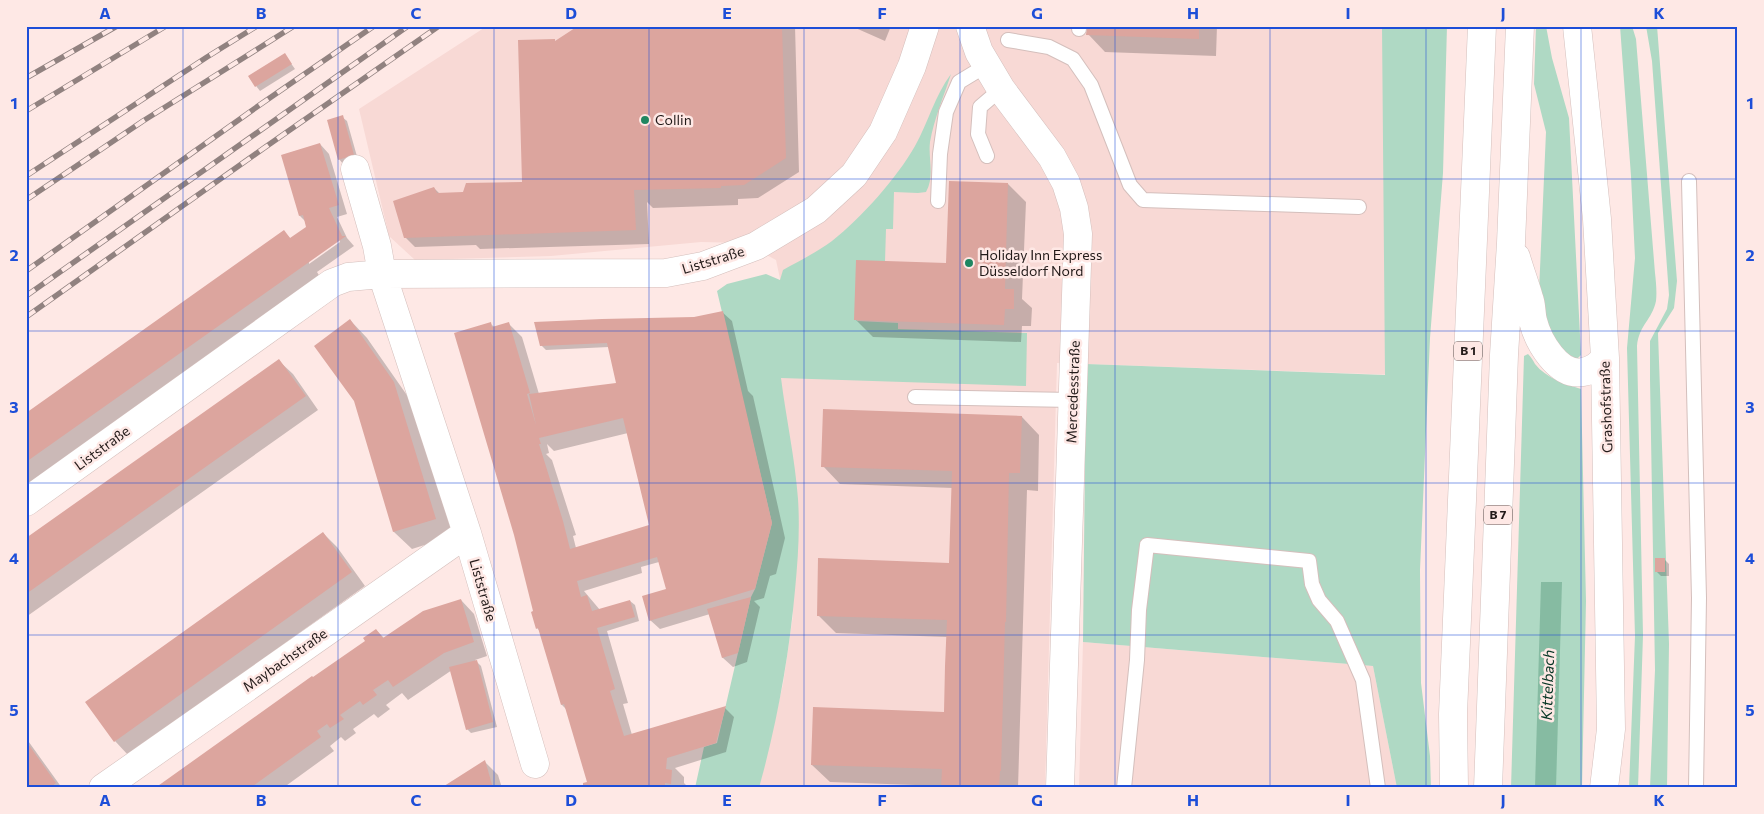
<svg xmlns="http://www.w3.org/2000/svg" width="1764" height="814" font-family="Commissioner,sans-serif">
  <rect width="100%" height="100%" fill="#fee8e5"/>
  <!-- built -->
  <path fill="#f8d9d5" d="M487,26H1395L1399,375L1057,363L1045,788H759L783,684L793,615L784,403L780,378L783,293L776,260L744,243L701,242L551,256L415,260L389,236L359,109Z
    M1083,642L1373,666L1397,788H1079Z"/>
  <!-- green -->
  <path fill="#afd9c4" d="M1382,26H1447L1443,173L1430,338L1420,570L1421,683L1430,756L1431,788H1397L1373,666L1083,642L1086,364L1385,375Z
    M1536,26H1546L1552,58L1569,118L1581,355L1577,359L1561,351L1551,337L1539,292L1546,132L1534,84Z
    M1620,26H1632L1636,39L1655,273C1656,282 1657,292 1656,301C1652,320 1639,325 1637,346L1643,635L1638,788H1629L1635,636L1627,348L1635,258L1631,176Z
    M1646,26H1657L1677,281L1674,308L1658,333L1669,644L1667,788H1650L1655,670L1650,379V341L1667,309L1669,295L1652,61Z
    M951,74C944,96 934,119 930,142C928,159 935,176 926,192L918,193L894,192L893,229H886L885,262H859L857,321L898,323V329L1027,333L1026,386L781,378C786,418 795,458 798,499C800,529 798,559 795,590C789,657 777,723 759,788H695L704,747L717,743L751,597L755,589L772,523L717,291L727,284L766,274L780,280L783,270C799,261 817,252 832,241C861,218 897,178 915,146C928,123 935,95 951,74Z
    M1528,354C1531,357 1533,360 1535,364C1546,378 1565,384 1581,389L1586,601L1582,788H1511L1524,356Z"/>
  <!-- water -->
  <path fill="#86bba2" d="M1541,582H1562L1556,788H1535Z"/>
  <!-- shadow -->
  <path fill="#0003" fill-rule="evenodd" d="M580,26H795L799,172L758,198L738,199V205L653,208L647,202L649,244L480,249L476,245L415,247L405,237L434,188L440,194L464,193L525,183L556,42Z
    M851,26H891L885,41Z
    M1088,26H1217L1216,56L1105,52L1088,34Z
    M285,55L295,69L260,91L249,77Z
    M342,117L347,121L358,160L343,164L339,159Z
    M320,144L329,154L347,214L337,217L347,238L354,246L317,272L320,277L26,486V415L284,232L291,239L308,227L306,222L300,216L283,155ZM339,239L340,242L309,264V260Z
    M1008,184L1026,202L1022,299L1032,308L1031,326H1022L1021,342L873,337L856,320L947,265Z
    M722,312L732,321L748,391L753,396L785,538L776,574L770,576L764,598L754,601L760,607L747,662L733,667L723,658L710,614L660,629L650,620L669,590L659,562L641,567L642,573L584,591L600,610L630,601L635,605L639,621L607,631L628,703L623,704L632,735L725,708L734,717L726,752L675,768L684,777V783L689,788H584L588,782L567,710L562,705L540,631L537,628L491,324L495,328L509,324L522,337L539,394L617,384L609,347L546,350L541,345L695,319ZM628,433L651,529L576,548L573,536L576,535L552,460L546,454L549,453L547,444L554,451Z
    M350,320L367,338L411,401L453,536L412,549L394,532L355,401Z
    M279,361L293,374L318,410L26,617V540Z
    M1022,417L1039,435L1038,491L1027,490L1018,788H942L943,786L830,782L812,765L945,713L947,637L836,633L818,615L950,564L953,488L840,484L823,466Z
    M323,533L337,547L365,586L128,755L115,741Z
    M1665,560L1669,564V576H1661L1656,571Z
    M461,600L474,614L487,656L475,660L481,666L497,727L471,733L467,729L452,670L408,700L402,693L386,705L390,709L378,718L374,714L353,729L356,733L345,741L341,737L330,746L334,751L283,788H157L367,641L376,630L384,638Z
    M26,738L62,788H26Z
    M485,762L498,775L502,788H444Z"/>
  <!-- building -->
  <path fill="#dca59e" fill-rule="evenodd" d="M578,26H782L786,158L744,185L721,186V188L634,190L636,230L404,238L393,201L434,187L437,193L463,192L466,183L522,182L518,40L555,39V41Z
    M1087,26H1199V39L1086,35Z
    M285,53L292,64L255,87L248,76Z
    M343,115L354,155L338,160L327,120Z
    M320,143L339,205L329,208L342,236H346L26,462V413L284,230L290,238L306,227L303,215L299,216L281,155Z
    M949,181L1008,183L1005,289H1014V309H1005L1004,325L854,320L856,260L946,263Z
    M723,311L772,523L755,589L649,621L642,596L666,589L657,557L577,581L581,597L587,595L592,611L630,600L635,617L597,628L615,689L610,691L624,736L726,706L716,743L667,758L666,769L672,770L671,784L665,783V788H583V783L587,782L564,704L561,705L538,628L536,629L531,612L533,611L514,535L454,333L491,322L492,327L509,322L530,393L527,394L536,425L529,394L616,383L607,343L540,346L534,322L602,319L694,317ZM623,418L649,525L570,549L563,521L539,444H541L539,438Z
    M350,319L394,382L436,519L393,532L354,401L314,346Z
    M279,359L306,396L26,594V538Z
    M823,409L1022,416L1020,473H1009L1006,622H1005L1001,771H1000L999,788H941L942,769L811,765L813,707L944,712L945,666L947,620L817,616L818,558L949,563L952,471L821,467Z
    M323,532L352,572L114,742L85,702Z
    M1655,558H1665V572H1655Z
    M751,597L738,653L722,658L707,609Z
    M461,599L474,642L444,653L393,687L388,680L373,690L377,695L363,705L360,701L340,715L344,719L330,728L327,724L317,731L321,737L250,788H155L312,676L313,677L365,641L363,638L376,629L383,638L423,611Z
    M477,660L493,722L466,730L449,667Z
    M26,741L56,783L50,788H26Z
    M485,760L493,788H441Z"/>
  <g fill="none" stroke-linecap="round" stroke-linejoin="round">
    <!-- service casing -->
    <g stroke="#d4bfbc" stroke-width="16">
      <path id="service" d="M1079,29V26
        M1008,40L1049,47L1073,59L1091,85L1130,185L1143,200L1359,207
        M987,156L978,134L980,107L1001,89
        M1689,181L1699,598L1696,788
        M938,201L940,154L946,112L959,82L987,65
        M915,397L1073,400
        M1124,788L1137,660L1139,610L1147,545L1309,561L1312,584L1319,600L1337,621L1363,680L1378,788"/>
    </g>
    <!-- minor casing -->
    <g stroke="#d4bfbc" stroke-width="29">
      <path id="minor" d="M970,26L979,52L1001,89L1052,157L1066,183L1074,208L1078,234L1060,788
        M355,169L377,246L382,274L467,533L535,764
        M26,502L332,283L348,277L382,274L666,273L703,266L756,246L816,210L854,175L883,132L912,66L925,26
        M103,788L467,533"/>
    </g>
    <!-- primary casing -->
    <g stroke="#d4bfbc" stroke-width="29">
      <path id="primary" d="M1577,26L1597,219L1605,358L1611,729L1604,788
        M1516,257C1520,271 1525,284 1529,298C1532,305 1531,313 1533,321C1538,341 1558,377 1583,372C1593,370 1598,366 1605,358
        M1454,788L1453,714L1482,26
        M1488,788L1504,355L1511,243L1520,26"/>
    </g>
    <!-- service -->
    <use href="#service" stroke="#fff" stroke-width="14"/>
    <!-- minor -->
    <use href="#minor" stroke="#fff" stroke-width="28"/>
    <!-- primary -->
    <use href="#primary" stroke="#fff" stroke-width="28"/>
    <!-- rail casing -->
    <g stroke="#918280" stroke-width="5.5">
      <path id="rail" d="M26,78L117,26
        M26,111L166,26
        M26,176L207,57L257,26
        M26,200L143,121L294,26
        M26,271L261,104L374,26
        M26,296L408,26
        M26,317L264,148L439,26"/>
    </g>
    <!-- rail -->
    <use href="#rail" stroke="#fee8e5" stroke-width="4" stroke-dasharray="11" stroke-linecap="butt"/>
  </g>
  <!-- grid -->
  <path fill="none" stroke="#1d4ed8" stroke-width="1" stroke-opacity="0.55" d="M183,26V788M338,26V788M494,26V788M649,26V788M804,26V788M960,26V788M1115,26V788M1270,26V788M1426,26V788M1581,26V788M26,179H1738M26,331H1738M26,483H1738M26,635H1738"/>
  <!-- markers -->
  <g fill="#1f8661" stroke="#fee8e5" stroke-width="2">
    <circle cx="645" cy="120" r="5"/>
    <circle cx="969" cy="263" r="5"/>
  </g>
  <g text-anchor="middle" stroke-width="5" stroke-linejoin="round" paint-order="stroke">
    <!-- shield labels -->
    <g fill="#fee8e5" stroke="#645856" stroke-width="1">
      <rect x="1454" y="341.5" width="28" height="19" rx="4"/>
      <rect x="1484" y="505.5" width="28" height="19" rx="4"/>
    </g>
    <g font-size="12" font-weight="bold" fill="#221a19">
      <text x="1468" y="355">B 1</text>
      <text x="1498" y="519">B 7</text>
    </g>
    <!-- poi labels -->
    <g font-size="14" fill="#221a19" stroke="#fee8e5" text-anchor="start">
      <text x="655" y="125">Collin</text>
      <text x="979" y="260">Holiday Inn Express<tspan x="979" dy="16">Düsseldorf Nord</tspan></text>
    </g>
    <!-- street labels -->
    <g font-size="14" fill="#221a19" stroke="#fee8e5">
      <text transform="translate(713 260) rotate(-17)" y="5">Liststraße</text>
      <text transform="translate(1073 392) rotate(-88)" y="5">Mercedesstraße</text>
      <text transform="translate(1606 407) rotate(-92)" y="5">Grashofstraße</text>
      <text transform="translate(102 448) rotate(-36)" y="5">Liststraße</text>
      <text transform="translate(483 590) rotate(74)" y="5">Liststraße</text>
      <text transform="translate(285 660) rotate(-35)" y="5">Maybachstraße</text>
    </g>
    <!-- water labels -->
    <g font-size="15" font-style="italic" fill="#063524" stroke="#fee8e5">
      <text transform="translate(1548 685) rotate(-88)" y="5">Kittelbach</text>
    </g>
  </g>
  <!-- border -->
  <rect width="1764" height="814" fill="none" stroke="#fee8e5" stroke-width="55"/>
  <rect x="28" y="28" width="1708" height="758" fill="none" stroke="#1d4ed8" stroke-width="2"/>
  <g font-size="16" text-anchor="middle" font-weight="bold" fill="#1d4ed8">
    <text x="105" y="19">A</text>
    <text x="261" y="19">B</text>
    <text x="416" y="19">C</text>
    <text x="571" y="19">D</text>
    <text x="727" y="19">E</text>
    <text x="882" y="19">F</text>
    <text x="1037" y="19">G</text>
    <text x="1193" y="19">H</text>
    <text x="1348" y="19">I</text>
    <text x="1503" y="19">J</text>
    <text x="1659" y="19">K</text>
    <text x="14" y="109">1</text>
    <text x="1750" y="109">1</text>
    <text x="14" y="261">2</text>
    <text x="1750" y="261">2</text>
    <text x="14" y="413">3</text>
    <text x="1750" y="413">3</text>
    <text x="14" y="564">4</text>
    <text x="1750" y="564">4</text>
    <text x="14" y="716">5</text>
    <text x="1750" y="716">5</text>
    <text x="105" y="806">A</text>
    <text x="261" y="806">B</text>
    <text x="416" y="806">C</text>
    <text x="571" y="806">D</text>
    <text x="727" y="806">E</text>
    <text x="882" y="806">F</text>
    <text x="1037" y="806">G</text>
    <text x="1193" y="806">H</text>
    <text x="1348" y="806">I</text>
    <text x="1503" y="806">J</text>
    <text x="1659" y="806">K</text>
  </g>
</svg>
